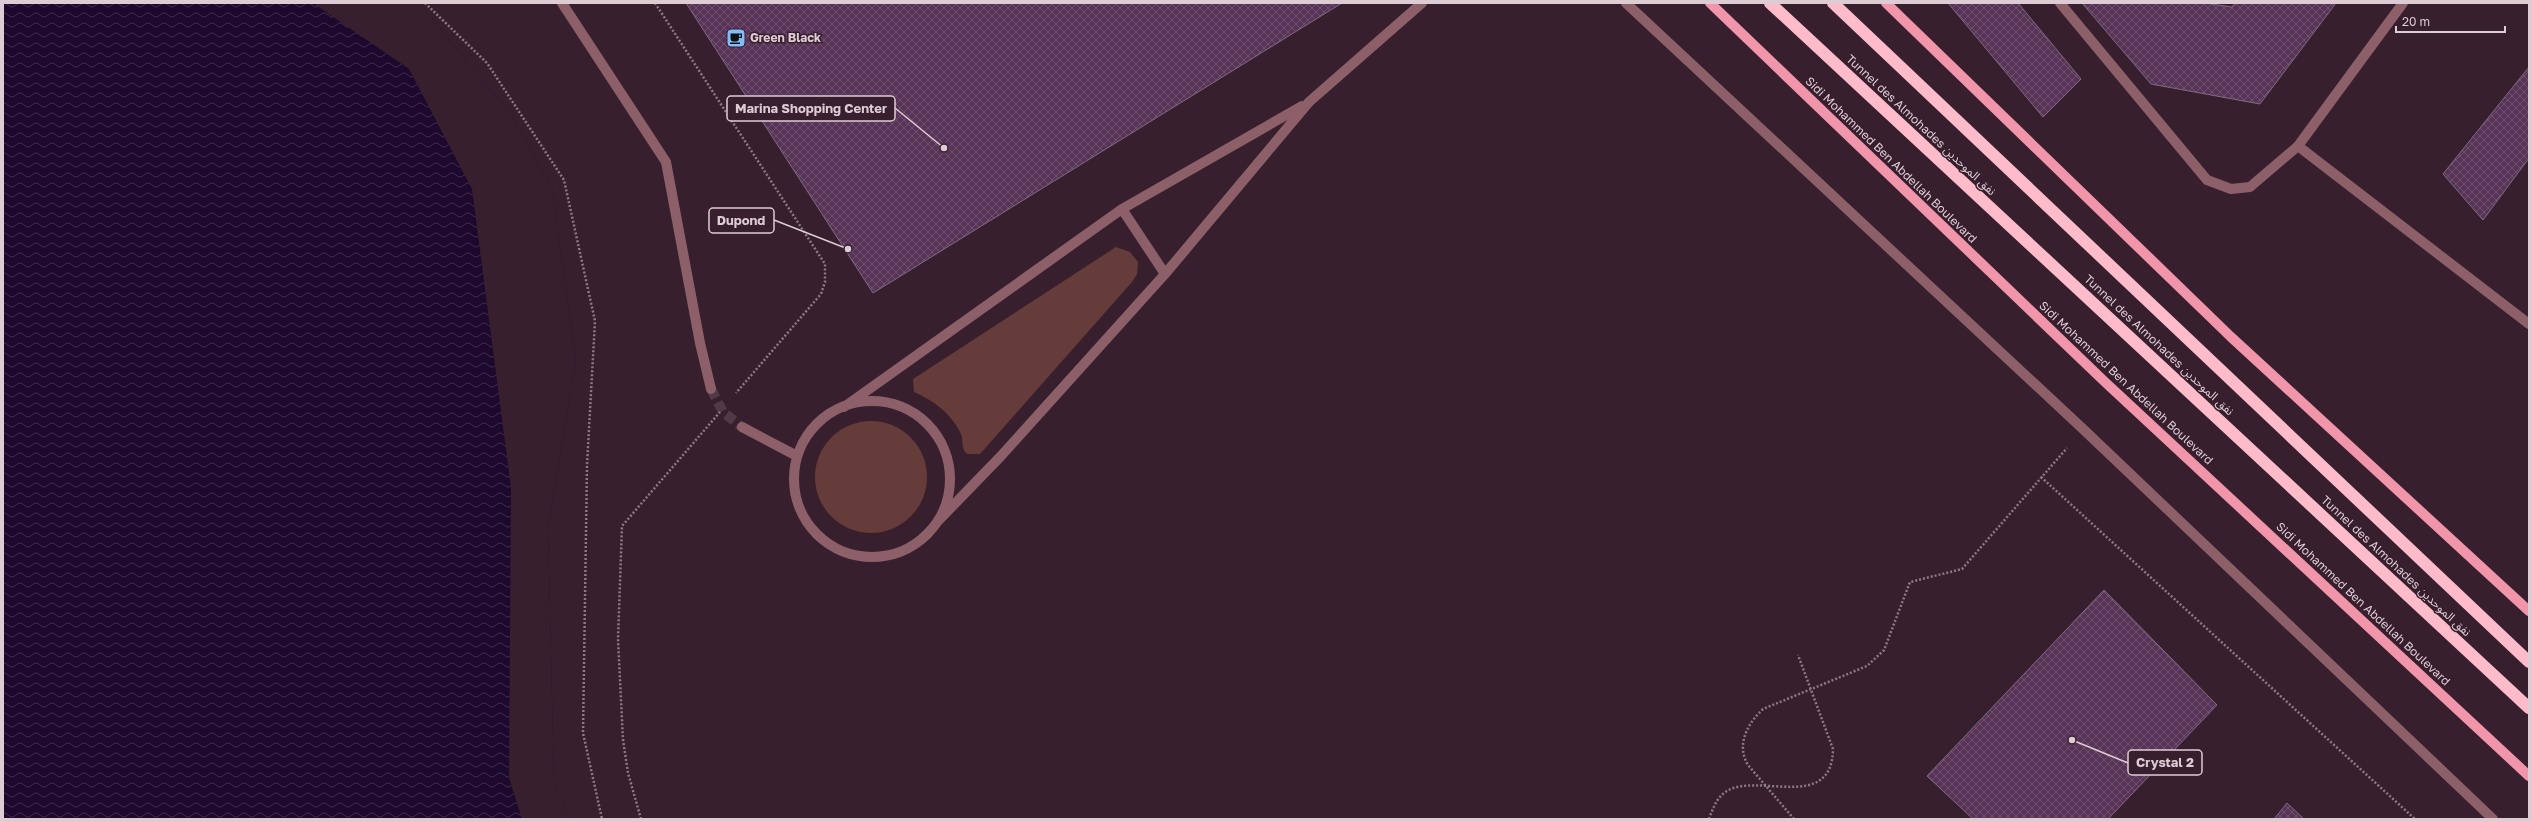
<svg xmlns="http://www.w3.org/2000/svg" width="2532" height="822" font-family="'Golos Text','Noto Sans Arabic',sans-serif">
  <defs>
    <pattern id="water-waves" width="16" height="10" patternUnits="userSpaceOnUse"><rect width="16" height="10" fill="#1e092e"/><path d="M0 5q4-4 8 0t8 0" fill="none" stroke="#3e2c4b"/></pattern>
    <pattern id="building-cross-hatch" width="8" height="8" patternUnits="userSpaceOnUse"><rect width="8" height="8" fill="#573457"/><path d="M0 0l8 8M0 8l8-8" fill="none" stroke="#6f506e"/></pattern>
  </defs>
  <rect width="100%" height="100%" fill="#381f2d"/>
  <!-- grass -->
  <path fill="#663c3a" d="M1116,247L1130,252L1138,262L1137,274L1132,282L980,454H967C960,447 964,441 961,434C952,414 933,400 914,392L913,379Z
    M815 477a56 56 0 1 1 112 0a56 56 0 1 1-112 0Z"/>
  <!-- water -->
  <path fill="url(#water-waves)" d="M3,3H419L509,111L552,188L576,361L548,528L554,781L569,819H3Z"/>
  <!-- pier -->
  <path fill="#381f2d" d="M313,3H419L509,111L552,188L576,361L548,528L554,781L569,819H522L509,778L511,488L472,189L409,69Z"/>
  <!-- building -->
  <path fill="url(#building-cross-hatch)" stroke="#816a81" d="M686,3H1342L873,293Z
    M1948,3H2018L2081,79L2043,117Z
    M2082,3H2205L2232,7L2235,3H2336L2260,104L2151,84Z
    M2529,67V158L2483,220L2443,174Z
    M2104,590L2217,705L2108,819H1973L1927,776Z
    M2287,803L2304,819H2274Z"/>
  <g fill="none" stroke-linecap="round" stroke-linejoin="round">
    <!-- minor-tunnel -->
    <path stroke="#513946" stroke-width="10" stroke-dasharray="10 5" stroke-linecap="butt" d="M711,389L723,412L742,427"/>
    <!-- path -->
    <path stroke="#8e7984" stroke-width="2.5" stroke-dasharray="2 2" stroke-linecap="butt" d="M425,3L487,63L564,180L595,321L587,465L583,733L602,819
      M655,3L825,264V282L821,294L736,393
      M2041,477L2415,819
      M641,819L628,773L623,740L618,639L622,526L720,412
      M1709,819C1713,808 1717,797 1727,791C1758,772 1832,813 1833,749L1798,655
      M1794,819L1748,765C1736,745 1747,724 1763,709L1867,666L1884,650L1910,582L1962,569L2067,448"/>
    <!-- minor -->
    <path stroke="#8d6069" stroke-width="10" d="M562,3L666,162L700,343L711,389
      M1626,3L2083,429L2493,819
      M2060,3L2207,180L2231,189L2250,187L2298,146L2403,3
      M2298,146L2529,324
      M1122,209L1165,274
      M794 479a78 78 0 1 1 156 0a78 78 0 1 1-156 0Z
      M844,407L1122,209L1302,106
      M742,427L797,456
      M938,521L1001,456L1165,274L1309,102L1422,3"/>
    <!-- major -->
    <path stroke="#f195aa" stroke-width="10" d="M1710,3L2105,382L2529,776
      M1886,3L2231,337L2529,611"/>
    <!-- highway -->
    <path stroke="#febbc9" stroke-width="12" d="M1770,3L2529,708
      M1833,3L2529,662"/>
  </g>
  <!-- icons -->
  <defs>
    <g id="cafe-square" transform="scale(1)"><rect x="-9" y="-9" width="18" height="18" rx="4" fill="#82bcfa" stroke="#381f2d"/><path d="M-5.5-4.5H6V0H3Q3 3.5 0 3.5H-2.5Q-5.5 3.5-5.5 0ZM3-3.2v2h1.7v-2ZM-6 4.5H4V6H-6Z" fill="#111"/></g>
  </defs>
  <g fill-rule="evenodd">
    <use href="#cafe-square" x="736" y="38"/>
  </g>
  <g text-anchor="middle" stroke-width="3" stroke-linejoin="round" paint-order="stroke">
    <!-- poi labels -->
    <g font-size="12" font-weight="bold" fill="#deccd5" stroke="#381f2d" text-anchor="start">
      <text x="750" y="42">Green Black</text>
    </g>
    <!-- street labels -->
    <g font-size="12" fill="#deccd5" stroke="#381f2d">
      <text transform="translate(1921 125) rotate(43)" y="4">Tunnel des Almohades نفق الموحدين</text>
      <text transform="translate(1891 160) rotate(44)" y="4">Sidi Mohammed Ben Abdellah Boulevard</text>
      <text transform="translate(2159 345) rotate(43)" y="4">Tunnel des Almohades نفق الموحدين</text>
      <text transform="translate(2126 383) rotate(43)" y="4">Sidi Mohammed Ben Abdellah Boulevard</text>
      <text transform="translate(2396 566) rotate(43)" y="4">Tunnel des Almohades نفق الموحدين</text>
      <text transform="translate(2363 604) rotate(43)" y="4">Sidi Mohammed Ben Abdellah Boulevard</text>
    </g>
  </g>
  <!-- callouts -->
  <path fill="none" stroke="#deccd5" stroke-width="1.5" d="M944 148L895 108M848 249L774 220M2072 740L2128 763"/>
  <g fill="#deccd5" stroke="#381f2d" stroke-width="1.5">
    <circle cx="944" cy="148" r="4"/>
    <circle cx="848" cy="249" r="4"/>
    <circle cx="2072" cy="740" r="4"/>
  </g>
  <g fill="#381f2d" stroke="#deccd5" stroke-width="1.5">
    <rect x="727" y="96" width="168" height="25" rx="4"/>
    <rect x="709" y="208" width="65" height="25" rx="4"/>
    <rect x="2128" y="750" width="74" height="25" rx="4"/>
  </g>
  <g font-size="13" text-anchor="middle" font-weight="bold" fill="#deccd5">
    <text x="811" y="113">Marina Shopping Center</text>
    <text x="741" y="225">Dupond</text>
    <text x="2165" y="767">Crystal 2</text>
  </g>
  <!-- border -->
  <rect width="2532" height="822" fill="none" stroke="#deccd5" stroke-width="8"/>
  <!-- scale -->
  <path d="M2396 26v6h109v-6" fill="none" stroke="#deccd5" stroke-width="2"/>
  <text x="2402" y="26" font-size="12" fill="#deccd5" stroke="#381f2d" stroke-width="3" paint-order="stroke">20 m</text>
</svg>
